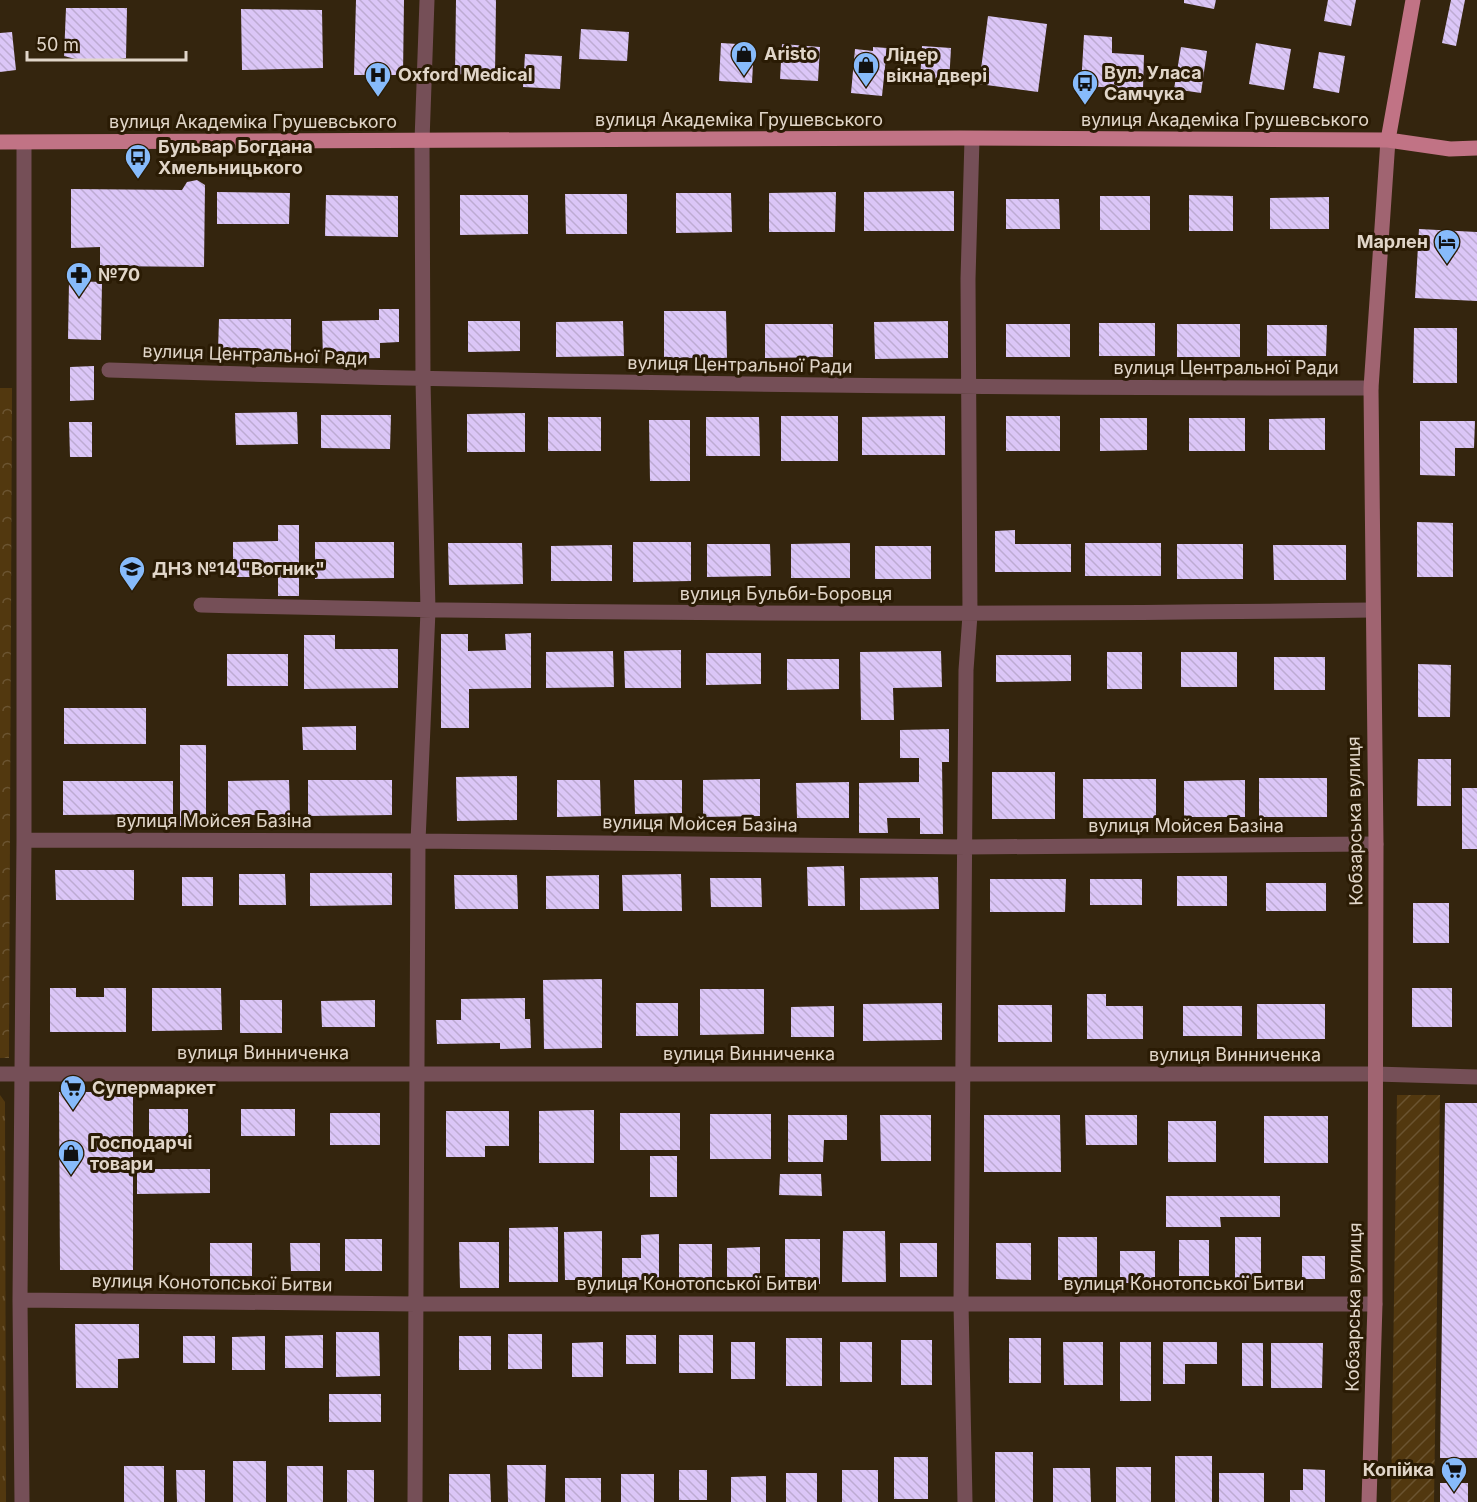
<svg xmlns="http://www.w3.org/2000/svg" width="1477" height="1502" font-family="Inter,sans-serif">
  <defs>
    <pattern id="grass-tufts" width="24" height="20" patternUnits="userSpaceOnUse" patternTransform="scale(1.5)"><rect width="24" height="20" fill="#52380f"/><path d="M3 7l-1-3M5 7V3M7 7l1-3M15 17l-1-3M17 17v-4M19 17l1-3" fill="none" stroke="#6b5431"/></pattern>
    <pattern id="park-crowns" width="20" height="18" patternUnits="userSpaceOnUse" patternTransform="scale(1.5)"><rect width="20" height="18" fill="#52380f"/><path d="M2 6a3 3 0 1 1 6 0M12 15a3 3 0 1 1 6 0" fill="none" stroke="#6b5431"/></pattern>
    <pattern id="garden-furrows" width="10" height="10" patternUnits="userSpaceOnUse" patternTransform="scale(1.5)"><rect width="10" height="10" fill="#52380f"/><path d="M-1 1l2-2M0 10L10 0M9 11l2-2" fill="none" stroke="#6b5431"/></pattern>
    <pattern id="building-back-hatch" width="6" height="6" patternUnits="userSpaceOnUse" patternTransform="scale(1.5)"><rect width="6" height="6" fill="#dbc6f7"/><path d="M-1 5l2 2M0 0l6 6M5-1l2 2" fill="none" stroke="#bdabd2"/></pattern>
  </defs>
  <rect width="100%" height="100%" fill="#34250e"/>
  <!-- grass -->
  <path fill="url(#grass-tufts)" d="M0,1095L5,1102L6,1502H0Z"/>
  <!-- park -->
  <path fill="url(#park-crowns)" d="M0,388H12L9,1058H0Z"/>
  <!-- garden -->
  <path fill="url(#garden-furrows)" d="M1397,1095H1440L1434,1502H1391Z"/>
  <!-- building -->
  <path fill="url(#building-back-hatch)" d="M356,0H404L403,75H354Z
    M456,0H496L495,76L455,74Z
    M1184,0H1216L1214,9L1184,3Z
    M1328,0H1356L1351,26L1324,21Z
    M1451,0H1465L1456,46L1442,43Z
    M66,8H127L126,58L109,61H83L64,56Z
    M241,9L322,10L323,68L242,70Z
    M988,16L1047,24L1038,92L979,84Z
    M581,29L629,32L627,61L579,59Z
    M12,32L16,70L0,72V33Z
    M1084,35L1112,37V53L1144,55L1143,89L1081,86Z
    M721,43L754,45L752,83L719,81Z
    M1256,43L1291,49L1284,90L1249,84Z
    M782,44L820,47L818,81L780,79Z
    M922,46L951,48L949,83L920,82Z
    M873,47L887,48L882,96L851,93L855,49L873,51Z
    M1181,47L1207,51L1201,93L1174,89Z
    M1319,52L1345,56L1339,93L1313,88Z
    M525,54L562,56L560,89L523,87Z
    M197,180L205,185L204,267L100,266V247L71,248V189L182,190L187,182Z
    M954,191V231H864V192Z
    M217,192L290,193L289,224H217Z
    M836,192L835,232H769V193Z
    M676,193H731L732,232L676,233Z
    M565,194H627V234H566Z
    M326,195L398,196V237L325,236Z
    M460,195H528V234L460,235Z
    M1189,195L1233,196V231H1189Z
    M1100,196H1150V230H1100Z
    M1329,197V229H1270V198Z
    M1006,199H1059L1060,229H1006Z
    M1419,229L1477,232V301L1415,298Z
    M69,281L102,282L101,340L68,339Z
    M379,309H399V342L380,343V358L323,359L322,321L379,320Z
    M664,311H726L727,358H664Z
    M219,319H291V352L218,351Z
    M468,321H520V351L468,352Z
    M623,321L624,356L556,357V322Z
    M948,321V358L875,359L874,322Z
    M1099,323H1155V356H1099Z
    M765,324H833V357L765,358Z
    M1006,324H1070V357H1006Z
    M1177,324H1240V357H1177Z
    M1267,325H1327L1326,356H1267Z
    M1414,328H1457V383H1413Z
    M94,366V400L70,401V367Z
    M297,412L298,444L236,445L235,413Z
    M525,413V452H467V414Z
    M321,415H391L390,449L321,448Z
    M781,416H838V461H781Z
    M945,416V455H862V417Z
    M1006,416H1060V451H1006Z
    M548,417H601V451H548Z
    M706,417H759L760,456H706Z
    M1100,418H1147V450L1100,451Z
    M1189,418H1245V451H1189Z
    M1325,418V450H1269V419Z
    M649,420H690V481H650Z
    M1420,421H1475L1474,448H1455V476L1420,475Z
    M69,422H92V457H70Z
    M1417,522L1453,523V577H1417Z
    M278,525H299V596H278V577H233V542L278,541Z
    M1015,530V544H1071V572H995V531Z
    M315,542H394V578L315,579Z
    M633,542H691V581L633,582Z
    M448,543H522L523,584L449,585Z
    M850,543V578H791V544Z
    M1085,543H1161V576H1085Z
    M707,544H770L771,576L707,577Z
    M1177,544H1243V579H1177Z
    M612,545V581H551V546Z
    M1273,545H1346V580H1274Z
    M875,546H931V579H875Z
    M531,633V688L469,689V728H441V634H468V651L506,650L505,634Z
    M304,635H335V649H398V688L304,689Z
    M681,650V688H625L624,651Z
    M613,651L614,687L546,688V652Z
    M941,651L942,687L893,688L894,720H861L860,652Z
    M1107,652H1142V689H1107Z
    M1181,652H1237V687H1181Z
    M706,653H761V684L706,685Z
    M227,654H288V686H227Z
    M996,655H1071V681L996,682Z
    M1274,657H1325V690H1274Z
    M787,659H839V689L787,690Z
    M1418,664L1451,665L1450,717H1418Z
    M64,708H146V744H64Z
    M356,726V750H303L302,727Z
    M949,729V762H942L943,834H920V818H887L888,833H859V783L919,782V758H900V730Z
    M180,745H206V826H180Z
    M1418,759H1451V806H1417Z
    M992,772H1055V819H992Z
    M517,776V820L457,821L456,777Z
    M1259,778H1327V817H1259Z
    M760,779V816L703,817V780Z
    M1083,779H1156V818H1083Z
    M289,780L290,815H228V781Z
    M308,780H392V815L308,816Z
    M557,780H600L601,816L557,817Z
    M634,780H682V813L635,814Z
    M1245,780V817H1184V781Z
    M63,781H173V814L63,815Z
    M849,782V818H797L796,783Z
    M1462,788H1477V849H1462Z
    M844,866L845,906H808L807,867Z
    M55,870H134V900H56Z
    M310,873H392V905L310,906Z
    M239,874H285L286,905H239Z
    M681,874L682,911H623L622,875Z
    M454,875H517L518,909H455Z
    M599,875V909H546V876Z
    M1177,876H1227V906H1177Z
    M182,877H213V906H182Z
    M938,877L939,909L860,910V878Z
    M710,878H761L762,907H711Z
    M990,879H1066L1065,912H990Z
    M1090,879H1142V905H1090Z
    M1266,883H1326V911H1266Z
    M1413,903H1449V943H1413Z
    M602,979V1048L544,1049L543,980Z
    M50,988H76V997H104V988H126V1032H50Z
    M152,988H221L222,1030L152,1031Z
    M1412,988H1452V1027H1412Z
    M700,989H764V1034L700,1035Z
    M1087,994H1106V1006H1143V1039H1087Z
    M525,998V1019H530L531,1048L500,1049V1043L437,1044L436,1020H461V999Z
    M240,1000H282V1033H240Z
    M375,1000V1027H322L321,1001Z
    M636,1003H678V1036H636Z
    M942,1003V1040L863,1041V1004Z
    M1257,1004H1325V1039H1257Z
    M998,1005H1052V1042H998Z
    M834,1006V1037H791V1007Z
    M1183,1006H1242V1036H1183Z
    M59,1092H133V1270H60Z
    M1445,1103H1477V1458H1440Z
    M149,1109H188V1142H149Z
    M241,1109H295V1136H241Z
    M594,1110V1163H539V1111Z
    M446,1111H509V1146H485V1157H446Z
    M330,1113H380V1145H330Z
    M620,1113H680V1150H620Z
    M710,1114H771V1159H710Z
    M788,1115H847V1140H824L823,1162H788Z
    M880,1115H931V1161H881Z
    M984,1115H1060L1061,1172H984Z
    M1085,1115H1137V1145H1086Z
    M1264,1116H1328V1163H1264Z
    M1168,1121H1216V1162H1168Z
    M650,1156H677V1197H650Z
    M137,1169H210V1193L137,1194Z
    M780,1174H821L822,1196L779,1195Z
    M1166,1196H1280V1217H1220L1221,1227H1166Z
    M558,1227V1282H509V1228Z
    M602,1231V1280H565L564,1232Z
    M843,1231H885L886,1282H842Z
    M659,1234V1280H622V1258H641V1235Z
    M1058,1237H1097V1280H1058Z
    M1235,1237H1261V1279H1235Z
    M345,1239H382V1271H345Z
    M785,1239H820V1284H785Z
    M1179,1240H1209V1276H1179Z
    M459,1242H499V1288H460Z
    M210,1243H252V1276H210Z
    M290,1243H320V1271H291Z
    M900,1243H937V1277H900Z
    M996,1243H1031V1280L996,1279Z
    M679,1244H712V1281H679Z
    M760,1247V1277H727V1248Z
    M1120,1251H1155V1283H1120Z
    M1302,1256H1325V1279H1302Z
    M75,1324H139V1358L118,1359V1388H76Z
    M336,1332H379L380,1376L336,1377Z
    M508,1334H542V1369H508Z
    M323,1335V1368H285V1336Z
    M626,1335H656V1364H626Z
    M679,1335H713V1373H679Z
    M183,1336H215V1363H183Z
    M265,1336V1370H232V1337Z
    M459,1336H491V1370H459Z
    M786,1338H822V1386H786Z
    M1009,1338H1041V1383H1009Z
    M901,1340H932V1385H901Z
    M603,1342V1377H572V1343Z
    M731,1342H755V1379H731Z
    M840,1342H872V1382H840Z
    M1063,1342H1103V1385H1064Z
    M1120,1342H1151V1401H1120Z
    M1163,1342H1217V1364H1185V1384H1163Z
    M1242,1343H1263V1386H1242Z
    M1271,1343H1323L1322,1388H1271Z
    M329,1394H381V1422H329Z
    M995,1452H1033V1502H995Z
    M1175,1456H1212V1502H1175Z
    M894,1457H928V1499H894Z
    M233,1461H266V1502H233Z
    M507,1465H546L545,1502H508Z
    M124,1466H164V1502H124Z
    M287,1466H323V1502H287Z
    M1116,1467H1151V1502H1116Z
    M1053,1468H1090L1091,1502H1053Z
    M1303,1469L1325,1470V1502H1290V1490H1303Z
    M176,1470H205V1502H177Z
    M347,1470H374V1502H347Z
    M679,1470H707V1500H679Z
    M842,1470H878V1502H842Z
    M786,1473H817V1502H786Z
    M1219,1473H1264V1502H1219Z
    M449,1474H490L491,1502H449Z
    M621,1474H654V1502H621Z
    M766,1476V1502H731V1477Z
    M565,1478H601V1502H565Z
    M1440,1483H1468V1502H1440Z"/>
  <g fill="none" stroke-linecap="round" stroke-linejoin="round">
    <!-- street -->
    <path stroke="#754f57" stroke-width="15" d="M109,370C530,383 950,388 1371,388
      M201,605C591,615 981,615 1372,610
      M24,840L418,841L966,847L1376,844
      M0,1074H1375L1477,1077
      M20,1300L416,1304H1375
      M22,1502L20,1300L24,840V143
      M415,1502L418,841L428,611L423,380L422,141L427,0
      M965,1502L961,1303L966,670L970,615L968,279L972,139"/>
    <!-- secondary -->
    <path stroke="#a06471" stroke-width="15" d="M1369,1502L1375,1304L1376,844L1371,388L1388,140"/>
    <!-- primary -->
    <path stroke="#c17385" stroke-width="15" d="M1388,140L1413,0
      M0,142L960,138L1388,140L1450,149L1477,148"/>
  </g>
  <!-- icons -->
  <defs>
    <g id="shop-pin" transform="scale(1.35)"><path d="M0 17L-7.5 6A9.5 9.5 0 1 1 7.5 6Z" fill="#87bbfb" stroke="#2a1b04"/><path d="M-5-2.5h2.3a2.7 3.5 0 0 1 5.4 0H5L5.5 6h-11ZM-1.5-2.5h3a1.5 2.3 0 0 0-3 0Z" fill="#111"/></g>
    <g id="hospital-pin" transform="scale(1.35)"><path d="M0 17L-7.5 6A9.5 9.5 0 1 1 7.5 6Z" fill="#87bbfb" stroke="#2a1b04"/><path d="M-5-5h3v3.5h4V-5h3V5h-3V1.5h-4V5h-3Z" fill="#111"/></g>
    <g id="bus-pin" transform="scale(1.35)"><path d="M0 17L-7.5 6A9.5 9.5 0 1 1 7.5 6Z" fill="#87bbfb" stroke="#2a1b04"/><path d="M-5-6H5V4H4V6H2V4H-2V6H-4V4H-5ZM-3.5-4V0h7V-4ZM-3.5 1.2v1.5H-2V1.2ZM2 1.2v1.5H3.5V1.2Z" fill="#111"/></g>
    <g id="hotel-pin" transform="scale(1.35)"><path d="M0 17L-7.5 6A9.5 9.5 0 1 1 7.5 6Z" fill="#87bbfb" stroke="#2a1b04"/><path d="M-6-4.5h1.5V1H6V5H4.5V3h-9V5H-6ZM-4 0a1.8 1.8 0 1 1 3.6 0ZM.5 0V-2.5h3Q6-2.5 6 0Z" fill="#111"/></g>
    <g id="pharmacy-pin" transform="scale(1.35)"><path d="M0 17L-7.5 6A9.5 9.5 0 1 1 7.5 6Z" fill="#87bbfb" stroke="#2a1b04"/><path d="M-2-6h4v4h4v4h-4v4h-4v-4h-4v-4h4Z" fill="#111"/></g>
    <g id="school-pin" transform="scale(1.35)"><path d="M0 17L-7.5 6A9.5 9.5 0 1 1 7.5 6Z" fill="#87bbfb" stroke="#2a1b04"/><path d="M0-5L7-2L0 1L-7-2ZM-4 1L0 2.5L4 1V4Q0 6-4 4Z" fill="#111"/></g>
    <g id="supermarket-pin" transform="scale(1.35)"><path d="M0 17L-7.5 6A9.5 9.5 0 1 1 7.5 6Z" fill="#87bbfb" stroke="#2a1b04"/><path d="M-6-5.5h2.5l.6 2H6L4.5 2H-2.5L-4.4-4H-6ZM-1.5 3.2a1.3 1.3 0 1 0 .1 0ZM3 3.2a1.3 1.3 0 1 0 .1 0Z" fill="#111"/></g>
  </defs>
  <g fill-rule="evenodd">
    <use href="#shop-pin" x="744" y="54"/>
    <use href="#shop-pin" x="866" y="65"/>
    <use href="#hospital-pin" x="378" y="75"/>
    <use href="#bus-pin" x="1085" y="83"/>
    <use href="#bus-pin" x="138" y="157"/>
    <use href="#hotel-pin" x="1447" y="242"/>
    <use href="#pharmacy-pin" x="79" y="275"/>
    <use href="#school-pin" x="132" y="569"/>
    <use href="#supermarket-pin" x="73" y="1088"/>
    <use href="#shop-pin" x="71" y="1153"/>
    <use href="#supermarket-pin" x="1454" y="1470"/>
  </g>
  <g text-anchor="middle" stroke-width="6" stroke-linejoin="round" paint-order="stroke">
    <!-- poi labels -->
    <g font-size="18" font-weight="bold" fill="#e1d6c9" stroke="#2a1b04" text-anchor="start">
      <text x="764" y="60">Aristo</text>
      <text x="886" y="61">Лідер<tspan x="886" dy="21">вікна двері</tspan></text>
      <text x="1104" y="79">Вул. Уласа<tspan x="1104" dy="21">Самчука</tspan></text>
      <text x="398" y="81">Oxford Medical</text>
      <text x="158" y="153">Бульвар Богдана<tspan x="158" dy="21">Хмельницького</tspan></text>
      <text x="1428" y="248" text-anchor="end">Марлен</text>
      <text x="98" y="281">№70</text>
      <text x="152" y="575">ДНЗ №14 "Вогник"</text>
      <text x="92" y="1094">Супермаркет</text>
      <text x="90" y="1149">Господарчі<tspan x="90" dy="21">товари</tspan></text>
      <text x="1434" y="1476" text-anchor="end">Копійка</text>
    </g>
    <!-- street labels -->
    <g font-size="18" fill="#e1d6c9" stroke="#2a1b04">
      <text x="739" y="126">вулиця Академіка Грушевського</text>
      <text x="1225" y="126">вулиця Академіка Грушевського</text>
      <text x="253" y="128">вулиця Академіка Грушевського</text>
      <text transform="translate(255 355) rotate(2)" y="6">вулиця Центральної Ради</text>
      <text transform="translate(740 365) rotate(1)" y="6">вулиця Центральної Ради</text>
      <text x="1226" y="374">вулиця Центральної Ради</text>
      <text x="786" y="600">вулиця Бульби-Боровця</text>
      <text x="214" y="827">вулиця Мойсея Базіна</text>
      <text transform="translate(1355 821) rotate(-91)" y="6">Кобзарська вулиця</text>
      <text transform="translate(700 824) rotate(1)" y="6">вулиця Мойсея Базіна</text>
      <text x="1186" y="832">вулиця Мойсея Базіна</text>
      <text x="263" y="1059">вулиця Винниченка</text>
      <text x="749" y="1060">вулиця Винниченка</text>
      <text x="1235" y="1061">вулиця Винниченка</text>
      <text transform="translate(212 1283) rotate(1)" y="6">вулиця Конотопської Битви</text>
      <text x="697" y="1290">вулиця Конотопської Битви</text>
      <text x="1184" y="1290">вулиця Конотопської Битви</text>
      <text transform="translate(1354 1307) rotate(-89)" y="6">Кобзарська вулиця</text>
    </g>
  </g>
  <!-- scale -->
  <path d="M27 51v9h159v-9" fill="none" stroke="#e1d6c9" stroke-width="3"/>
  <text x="36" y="51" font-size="18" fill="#e1d6c9" stroke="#2a1b04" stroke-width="4.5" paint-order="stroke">50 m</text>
</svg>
